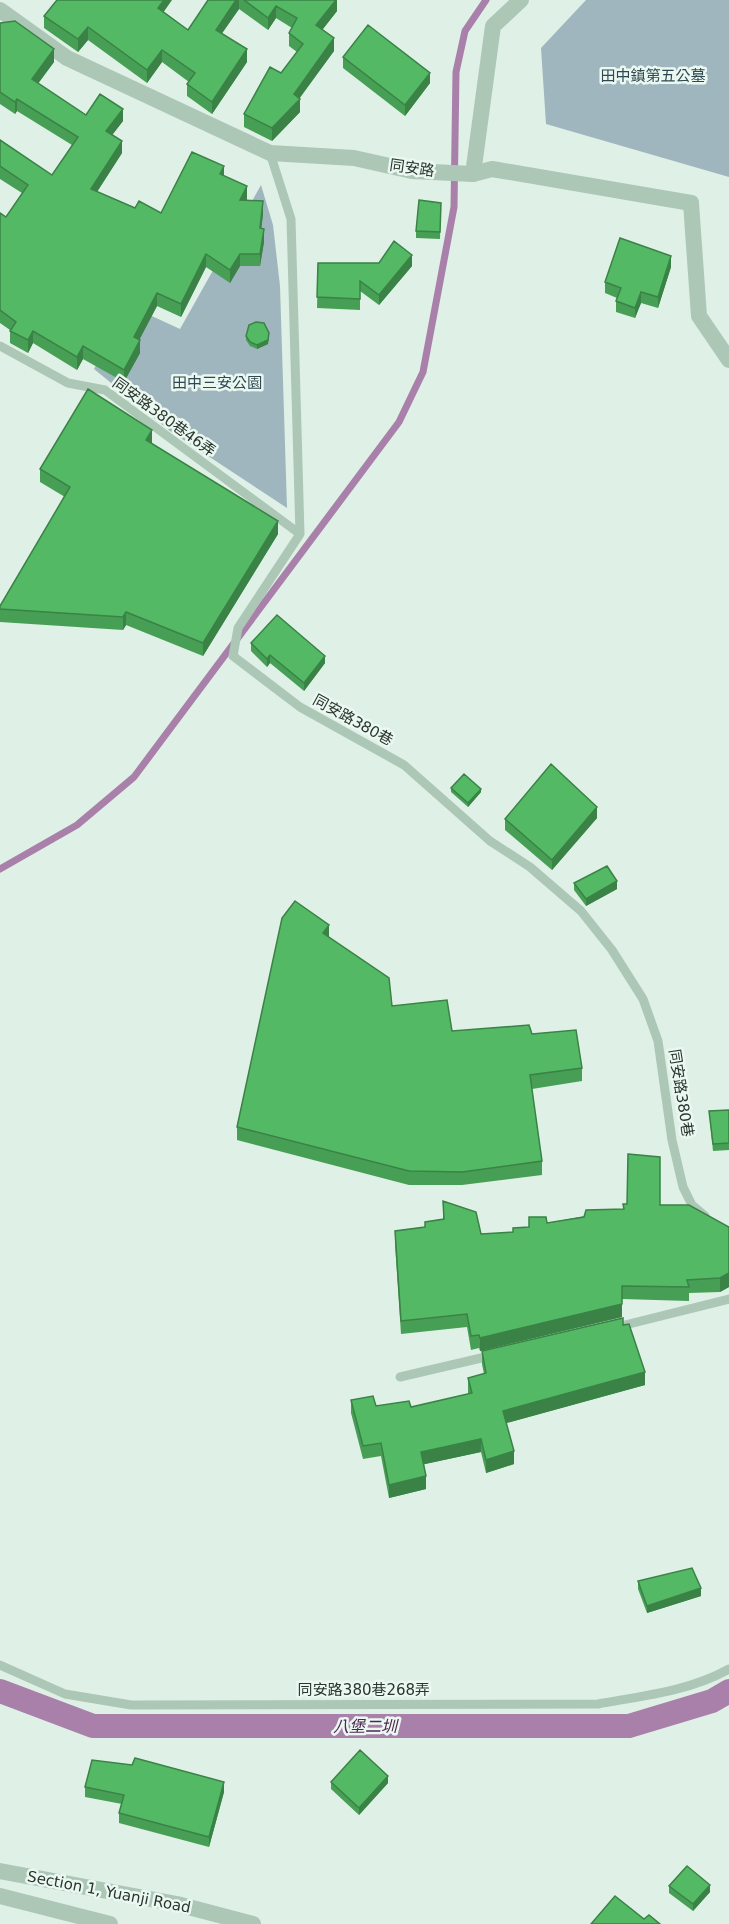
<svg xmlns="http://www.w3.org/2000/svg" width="729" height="1924" font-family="'DejaVu Sans','Noto Sans TC',sans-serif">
  <rect width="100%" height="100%" fill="#dff0e6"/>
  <!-- green -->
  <path fill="#a0b6be" d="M586,0H729V177L546,124L541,48Z
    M261,185L273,225L280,286L287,508L170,431L94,369L128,305L180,329Z"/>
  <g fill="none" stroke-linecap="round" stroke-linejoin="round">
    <!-- stream -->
    <path stroke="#a980aa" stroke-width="7" d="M0,869L77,825L134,777L399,422L423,372L454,207L456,72L465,31L486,0"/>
    <!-- canal -->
    <path stroke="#a980aa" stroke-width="24" d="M0,1691L93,1726H629L712,1701L729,1691"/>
    <!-- service -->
    <path stroke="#acc7b6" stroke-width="9" d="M270,153L291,219L300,534L238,628L233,656L300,707L404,765L490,841L530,867L581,911L612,950L643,999L658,1041L672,1140L683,1187L692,1205L705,1216
      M0,346L68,383L105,390L300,534
      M613,1328L729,1299
      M400,1377L494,1355
      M0,1665L65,1694L131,1705L598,1704C642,1696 690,1691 729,1669"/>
    <!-- minor -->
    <path stroke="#acc7b6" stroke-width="16" d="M473,174L492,169L691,203L699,316L729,360
      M0,1871L177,1904L253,1924
      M0,1896L110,1924"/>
    <!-- tertiary -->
    <path stroke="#acc7b6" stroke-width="16" d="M0,10L67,58L270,153L354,158L412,171L473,174L493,26L521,0"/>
  </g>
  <!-- wall -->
  <path fill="#479f56" d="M208,0H337V11L322,30L334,51L299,98L300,112L272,141L244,127V114L281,73L297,52L289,46V33L292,28L276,18L268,30L239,9L222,33L247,62L212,114L187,96V84L189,82L162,62L147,83L88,40L78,52L44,28V16L164,12L188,30Z
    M0,23L54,62L38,83L86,115L123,121L112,135L122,153L97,192L135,208L161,213L224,176L247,199V200L263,214L261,229L264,242L260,266H240L230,283L206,267L181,317L157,306L139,340L140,353L124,382L83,359L77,370L33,343L28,353L10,343V330L0,323V213L6,217L22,193L0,179V140L52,175L72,145L17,111L15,114L0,104Z
    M343,57L430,83L405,116L343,68Z
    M441,203L440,239L416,238V231Z
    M318,263L412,266L379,305L360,291V310L317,308Z
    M671,267L658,308L641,303L635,318L616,312V301L617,298L605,293V282Z
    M246,336H269L268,344L257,349L250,346L246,340Z
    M151,443L278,534L203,656L126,625L123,630L0,622V606L65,497L40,482V469Z
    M251,643L325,663L304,691L270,663L267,667L251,651Z
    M451,788L481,792L468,807L451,792Z
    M597,818L552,870L505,830V819Z
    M574,883L617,889L586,906L574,890Z
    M329,937L392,1006L452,1031L532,1034L582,1068V1081L532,1089L542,1161V1175L462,1185H409L237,1140V1127Z
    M729,1110V1150L713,1151L709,1111Z
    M443,1201L481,1234L513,1232L547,1223L623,1209V1204L660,1205L729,1227V1287L720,1292L689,1293V1301L622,1299V1317L480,1351L479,1348L471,1350L467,1327L401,1334L395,1244V1231L425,1227L443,1219Z
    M623,1325L645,1385L506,1423L514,1464L486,1473L481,1452L424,1464L426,1489L389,1498L381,1456L363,1459L351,1413V1400L376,1406L411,1407L468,1394V1378L484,1374L482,1364V1351Z
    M638,1581L701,1596L647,1613L638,1589Z
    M331,1782L388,1783L359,1815L331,1789Z
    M85,1787L224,1792L209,1847L119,1823V1813L122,1804L85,1797Z
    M669,1886L710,1892L693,1911L669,1893Z"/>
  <!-- shaded-wall -->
  <path fill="#3a8246" d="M164,0H172L158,20V8Z
    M236,0H239V9L216,42V30Z
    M336,0H337V11L316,38V25Z
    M276,6V18L268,30V18Z
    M88,27V40L78,52V39Z
    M334,38V51L294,106V94Z
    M54,49V62L32,92V79Z
    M247,49V62L212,114V102Z
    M162,50V62L147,83V70Z
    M430,73V83L405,116V105Z
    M17,99V111L15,114V102Z
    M300,99V112L272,141V128Z
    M123,109V121L106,143V131Z
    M122,141V153L91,201V189Z
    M224,166V178L220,174Z
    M247,186V199L240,212V200Z
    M263,201V214L260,240V228Z
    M264,229V242L260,266V254Z
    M206,254V267L181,317V304Z
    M240,254V266L230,283V270Z
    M412,255V266L379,305V295Z
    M671,256V267L658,308V297Z
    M641,292V303L635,318V308Z
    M157,293V306L134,350V337Z
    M33,331V343L28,353V340Z
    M269,333L268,344L257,349V345Z
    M140,340V353L124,382V370Z
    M83,346V359L77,370V357Z
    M152,430V443L146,453V440Z
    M278,521V534L203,656V643Z
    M126,612V625L123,630V617Z
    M270,655V663L267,667V659Z
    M325,656V663L304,691V683Z
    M481,789V792L468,807V803Z
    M597,807V818L552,870V860Z
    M617,881V889L586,906V899Z
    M329,925V938L323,933Z
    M729,1273V1287L720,1292V1278Z
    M622,1304V1317L480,1351V1338Z
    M645,1372V1385L503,1424V1411Z
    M481,1439V1452L421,1465V1452Z
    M514,1451V1464L486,1473V1460Z
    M426,1476V1489L389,1498V1485Z
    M701,1588V1596L647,1613V1606Z
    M388,1776V1783L359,1815V1808Z
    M224,1782V1792L209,1847V1837Z
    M710,1885V1892L693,1911V1904Z"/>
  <!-- building -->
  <path fill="#53b964" stroke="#3a8246" stroke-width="1.5" d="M57,0H164L158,8L188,30L208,0H236L216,30L247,49L212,102L187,84L195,73L162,50L147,70L88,27L78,39L44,16Z
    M244,0H336L316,25L334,38L294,94L300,99L272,128L244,114L270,67L281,73L303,44L289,33L297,18L276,6L268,18Z
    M15,21L54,49L32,79L86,115L100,94L123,109L106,131L122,141L91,189L135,208L139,201L161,213L192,152L224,166L220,174L247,186L240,200L263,201L260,228L264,229L260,254H240L230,270L206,254L181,304L157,293L134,337L140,340L124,370L83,346L77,357L33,331L28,340L10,331L16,322L0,310V213L6,217L28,185L0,166V140L52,175L78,137L17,99L15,102L0,92V23Z
    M368,25L430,73L405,105L343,57Z
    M419,200L441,203L440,232L416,231Z
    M620,238L671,256L658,297L641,292L635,308L616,301L621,288L605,282Z
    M394,241L412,255L379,295L360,281V299L317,297L318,263H379Z
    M256,322L264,323L269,333L268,340L257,345L250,342L246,336L249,325Z
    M88,389L152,430L146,440L278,521L203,643L126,612L123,617L0,609V606L70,487L40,469Z
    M277,615L325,656L304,683L270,655L267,659L251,643Z
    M551,764L597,807L552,860L505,819Z
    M464,774L481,789L468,803L451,788Z
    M607,866L617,881L586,899L574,883Z
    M295,901L329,925L323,933L389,978L392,1006L447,1000L452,1031L529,1025L532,1034L576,1030L582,1068L530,1075L542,1161L462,1172L409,1171L237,1127L282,918Z
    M729,1110V1143L713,1144L709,1111Z
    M628,1154L660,1157V1205H689L729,1227V1273L720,1278L687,1280L689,1287L622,1286V1304L480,1338L479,1335L471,1336L467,1314L401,1321L395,1231L425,1227V1222L444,1219L443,1201L476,1212L481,1234L513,1232V1228L529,1227V1217H546L547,1223L584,1217L586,1210L624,1209L623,1204H627Z
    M623,1318V1325L629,1324L645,1372L503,1411L514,1451L486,1460L481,1439L421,1452L426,1476L389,1485L381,1443L363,1446L351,1400L373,1396L376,1406L409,1401L411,1407L472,1393L468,1378L486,1373L482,1351Z
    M692,1568L701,1588L647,1606L638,1581Z
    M360,1750L388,1776L359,1808L331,1782Z
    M135,1758L224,1782L209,1837L119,1813L124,1795L85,1787L92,1760L132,1765Z
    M687,1866L710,1885L693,1904L669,1886Z
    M615,1896L644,1919L649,1915L660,1924H591Z"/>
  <g text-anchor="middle" stroke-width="5" stroke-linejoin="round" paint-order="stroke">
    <!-- park labels -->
    <g font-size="15" fill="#304851" stroke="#eaf8f1">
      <text x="653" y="81">田中鎮第五公墓</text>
      <text x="217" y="388">田中三安公園</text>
    </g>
    <!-- street labels -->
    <g font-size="15" fill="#2a362d" stroke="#eaf8f1">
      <text transform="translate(412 168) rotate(8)" y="5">同安路</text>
      <text transform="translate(164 417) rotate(36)" y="5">同安路380巷46弄</text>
      <text transform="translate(353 720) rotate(29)" y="5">同安路380巷</text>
      <text transform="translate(681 1093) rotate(81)" y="5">同安路380巷</text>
      <text x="364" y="1695">同安路380巷268弄</text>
      <text transform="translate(109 1892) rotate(11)" y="5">Section 1, Yuanji Road</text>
    </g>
    <!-- water labels -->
    <g font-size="16" font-style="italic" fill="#522453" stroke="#eaf8f1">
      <text x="365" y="1732">八堡二圳</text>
    </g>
  </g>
</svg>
